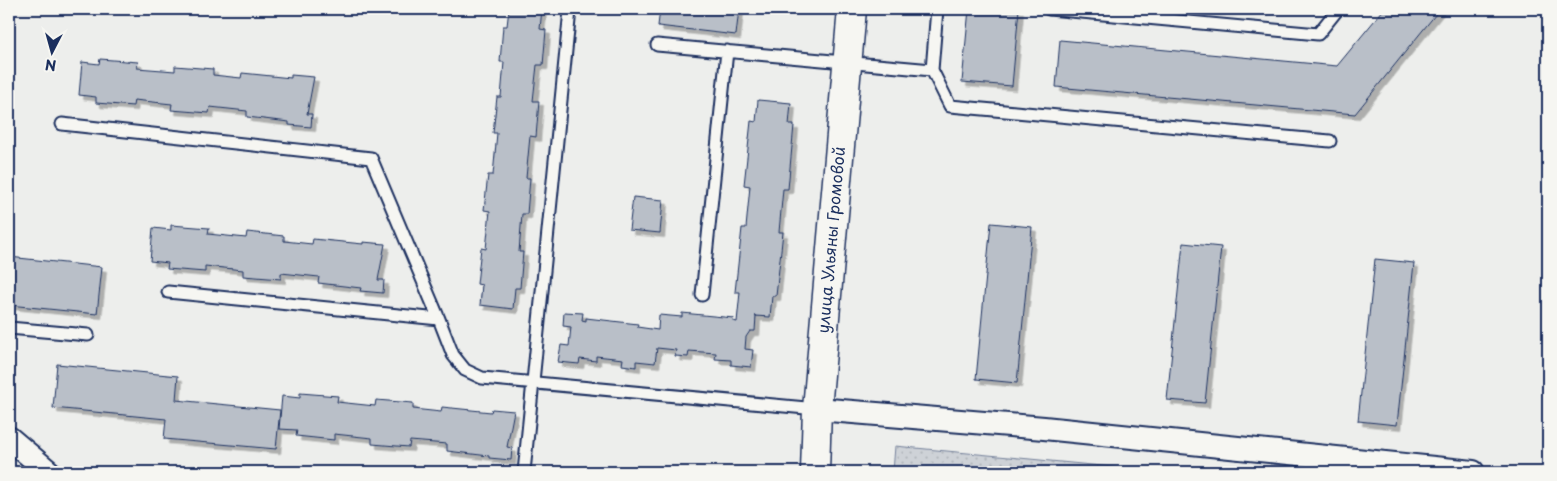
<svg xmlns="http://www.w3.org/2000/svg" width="1557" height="481" font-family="'Playpen Sans',sans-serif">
  <defs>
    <pattern id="green-dots" width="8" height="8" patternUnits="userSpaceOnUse" patternTransform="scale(1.25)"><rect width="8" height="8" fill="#ced2d7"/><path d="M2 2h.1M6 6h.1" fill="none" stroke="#b0b5bb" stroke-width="1.8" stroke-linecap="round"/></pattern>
    <filter id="shadow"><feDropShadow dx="4.5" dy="4.5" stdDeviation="0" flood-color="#0004"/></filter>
  </defs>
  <rect width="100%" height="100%" fill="#edeeec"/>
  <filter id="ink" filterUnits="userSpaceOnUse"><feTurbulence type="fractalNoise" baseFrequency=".02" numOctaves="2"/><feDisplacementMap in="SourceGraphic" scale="10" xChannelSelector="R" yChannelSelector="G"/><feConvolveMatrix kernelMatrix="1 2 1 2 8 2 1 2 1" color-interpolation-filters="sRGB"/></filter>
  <g filter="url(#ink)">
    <!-- green -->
    <path fill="url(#green-dots)" stroke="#74809a" d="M895,446L1154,471L1161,472H893Z"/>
    <!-- building -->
    <path fill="#b9bfc8" stroke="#1b2f5e" filter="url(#shadow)" d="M509,9H542L540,29L546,30L543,65H537L533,101H539L536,137L530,136L526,178H530L527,214H522L519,252H523L520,288H515L513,309L480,305L482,285L477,284L481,248L486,249L490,211L484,210L488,175H493L497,133H493L497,97H501L504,62H500L503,26H507Z
      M660,9H739L736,35L658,26Z
      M969,9H1019L1012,86L962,82Z
      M1384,9H1440L1355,114L1056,87L1060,40L1337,66Z
      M100,59L138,62L137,68L175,71V66L213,69V75L241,78L242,73L291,78V75L314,77L307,114H312L311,127L289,125V122L247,117V111L210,107L209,113L171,110L172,104L134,100L133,106L96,103V97L79,95L82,62L99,64Z
      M758,100L791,103L789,125H794L788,189H783L779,232H783L776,296H772L770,317L755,316H756L755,331H750L746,337L745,349L753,350L751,367L731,365V360L715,359L716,353L689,351L688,357L675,356L676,350L657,348L655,363L636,361V367L622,365L623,359L596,356V361L580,359L579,364L558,362L561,345L569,346L571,327L563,326L564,312L583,313L582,320L586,321V318L638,324L637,327L658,330L659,315L682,317V313L734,318L733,321L737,322L740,292H735L742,228H746L750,186L744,185L751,121L756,122Z
      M633,197L663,200L660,233L629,230Z
      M991,223L1032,227L1017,383L976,379Z
      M171,225L209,228L208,234L246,238L247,232L284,236V241L312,244L313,239L363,244V242L385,244L378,280H384L383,293L360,291L361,288L318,283L319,277L281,273V279L243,276V270L205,266V272L167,269L168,263L150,261L153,228L171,230Z
      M1183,243L1221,247L1205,403L1167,400Z
      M9,257L102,267L97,314L9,305Z
      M1375,259L1414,263L1397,425L1358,421Z
      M57,364L178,376L176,400L280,410L276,449L164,439L166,419L53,408Z
      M300,393L338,396L337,402L375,406L376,400L413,403V409L441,412L442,407L491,412L492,409L514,411L507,447L512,448L511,460L489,458V456L447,451V444L410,441L409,447L372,444V438L334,434V440L296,436L297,430L279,429L282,396L300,398Z"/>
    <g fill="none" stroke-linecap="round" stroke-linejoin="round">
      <!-- lane casing -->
      <g stroke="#1b2f5e" stroke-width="15">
        <path id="lane" d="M937,9L932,70L950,106L1330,141
          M1049,9L1318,34L1338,9
          M657,45L932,70
          M62,124L371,158L439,319L453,355L465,370L482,378L817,409
          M168,292L439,319
          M702,295L727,51
          M9,328L88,335
          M524,472L570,10"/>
      </g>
      <!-- street casing -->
      <g stroke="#1b2f5e" stroke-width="26">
        <path id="street" d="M817,409L1044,428L1473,472
          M9,438L49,472"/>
      </g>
      <!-- secondary casing -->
      <g stroke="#1b2f5e" stroke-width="31">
        <path id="secondary" d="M815,472L817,409L852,9"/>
      </g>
      <!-- lane -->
      <use href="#lane" stroke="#f6f6f2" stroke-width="11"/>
      <!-- street -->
      <use href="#street" stroke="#f6f6f2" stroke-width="22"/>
      <!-- secondary -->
      <use href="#secondary" stroke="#f6f6f2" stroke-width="28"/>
    </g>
  </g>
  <g text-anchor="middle" stroke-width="4.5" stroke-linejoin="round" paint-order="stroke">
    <!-- street labels -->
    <g font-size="16" fill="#1b2f5e" stroke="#f6f6f2">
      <text transform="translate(831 240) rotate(-85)" y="6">улица Ульяны Громовой</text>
    </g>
  </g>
  <!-- margin -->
  <rect width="1557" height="481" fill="none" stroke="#f6f6f2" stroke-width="30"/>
  <rect x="15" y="15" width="1527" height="451" fill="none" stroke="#1b2f5e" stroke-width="2" filter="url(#ink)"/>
  <!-- north arrow -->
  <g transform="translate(52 52) rotate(186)" stroke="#f6f6f2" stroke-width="4" paint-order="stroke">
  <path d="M0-4L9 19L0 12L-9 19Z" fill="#1b2f5e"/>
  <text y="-8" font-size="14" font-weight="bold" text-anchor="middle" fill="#1b2f5e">N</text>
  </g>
</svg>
